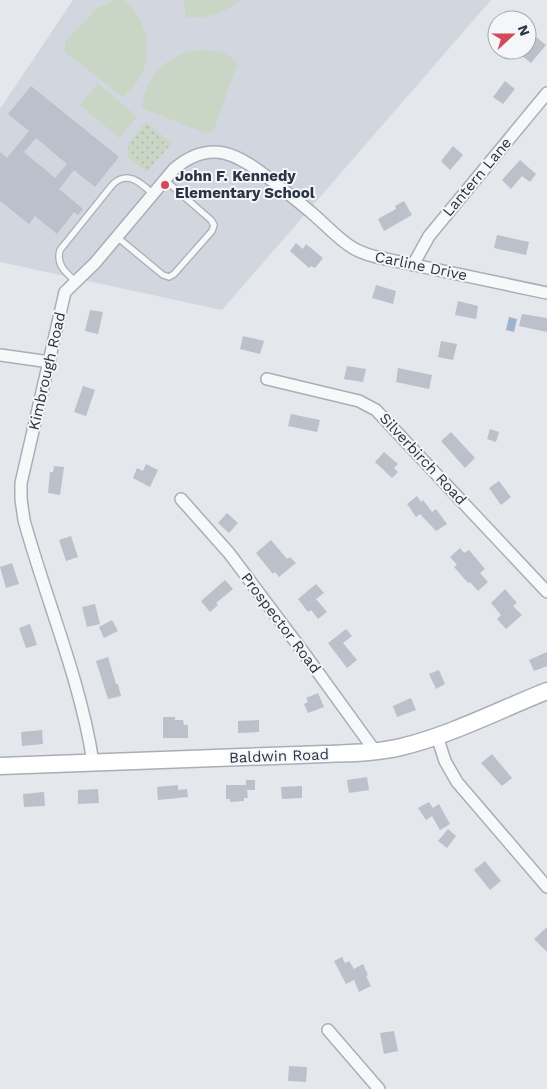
<svg xmlns="http://www.w3.org/2000/svg" width="547" height="1089" font-family="'Work Sans',sans-serif">
  <defs>
    <pattern id="green-dots" width="8" height="8" patternUnits="userSpaceOnUse" patternTransform="scale(1.25)"><rect width="8" height="8" fill="#c9d6c5"/><path d="M2 2h.1M6 6h.1" fill="none" stroke="#adb8ab" stroke-width="1.8" stroke-linecap="round"/></pattern>
  </defs>
  <rect width="100%" height="100%" fill="#e4e7ec"/>
  <!-- built -->
  <path fill="#d2d6de" d="M73,0H491L222,310L0,262V109Z"/>
  <!-- green -->
  <path fill="url(#green-dots)" d="M146,122L172,143L146,172L128,157V144Z"/>
  <!-- pitch -->
  <path fill="#c9d6c5" d="M115,0H124C154,27 157,70 123,97L65,52V42L97,8Z
    M184,0H240C225,14 206,19 186,17Z
    M208,50L223,53L238,61L214,130L205,133L142,108C145,73 173,49 208,50Z
    M98,83L137,117L119,138L80,105Z"/>
  <!-- water -->
  <path fill="#9fb4cc" d="M509,317L517,319L514,332L506,330Z"/>
  <!-- building -->
  <path fill="#bbc0ca" fill-rule="evenodd" d="M536,37L546,45L531,63L521,55L525,50H527V47Z
    M505,81L515,89L503,104L493,97Z
    M31,86L119,157L95,187L74,170L59,189L83,209L78,215L74,212L57,234L35,216L29,224L0,201V152L7,158L29,131L8,114ZM36,138L67,164L55,178L24,152Z
    M453,146L463,155L450,170L441,161Z
    M520,160L536,174L530,182L522,176L511,189L502,180Z
    M404,201L412,215L384,231L378,219L396,209L395,206Z
    M497,235L529,242L526,255L494,248Z
    M296,243L303,249L306,244L323,258L315,268L311,266L309,268L290,251Z
    M376,285L396,291L393,304L372,298Z
    M458,301L478,306L476,319L455,315Z
    M90,310L103,312L98,334L85,331Z
    M522,314L547,318V332L519,326Z
    M243,336L264,341L260,354L240,349Z
    M441,341L457,344L453,360L438,357Z
    M347,366L366,369L363,382L344,379Z
    M398,368L432,375L429,389L396,382Z
    M83,386L95,390L86,416L74,412Z
    M291,414L320,420L317,432L288,426Z
    M490,429L499,432L496,442L487,439Z
    M451,432L475,458L465,468L441,441Z
    M384,452L398,464L394,468L398,472L392,478L375,462Z
    M146,464L158,470L150,487L133,478L137,468L143,471Z
    M54,466L64,467L60,495L48,493L50,472H53Z
    M499,481L511,497L501,505L489,488Z
    M417,496L421,502L423,500L432,512L436,509L447,524L436,531L420,514L416,517L407,504Z
    M227,513L238,523L229,533L218,523Z
    M71,536L78,557L66,561L59,540Z
    M271,540L287,559L290,557L296,563L279,577L275,572L273,574L256,553Z
    M460,548L464,553L469,550L485,569L480,573L488,582L478,591L470,582L468,583L454,567L457,565L450,557Z
    M12,563L19,584L6,588L0,567Z
    M225,580L233,589L216,603L218,605L210,612L201,601Z
    M316,584L324,593L316,599L327,612L318,619L311,610L308,612L298,599Z
    M505,589L517,603L513,606L522,615L506,629L497,619L501,615L491,603Z
    M95,604L100,624L87,627L82,607Z
    M112,620L118,631L104,638L99,627Z
    M30,624L37,645L26,648L19,628Z
    M346,629L352,636L343,643L357,660L347,668L328,643Z
    M547,652V666L534,671L529,660Z
    M108,657L116,684H118L121,696L108,699L96,661Z
    M439,670L445,684L436,689L429,674Z
    M318,693L324,707L308,713L304,704L308,702L306,698Z
    M411,698L416,710L397,717L393,706Z
    M163,717H175V720H183L184,725H188V738H163Z
    M259,720V732L238,733V721Z
    M42,730L43,744L22,746L21,732Z
    M492,754L512,778L502,786L481,763Z
    M367,777L369,790L349,793L347,780Z
    M246,780H255V790H247L248,798H244V801L230,802V799H226V785H246Z
    M178,785V790L187,789L188,797L158,800L157,787Z
    M302,786V798L282,799L281,787Z
    M98,789L99,803L78,804V790Z
    M44,792L45,806L24,807L23,794Z
    M429,802L433,808L439,804L450,824L440,830L432,816L426,820L418,808Z
    M448,829L456,836L447,848L438,841Z
    M485,861L501,881L490,890L474,870Z
    M547,927V952L534,939Z
    M342,957L345,963L349,961L354,969L363,964L368,975L366,976L371,986L359,992L354,980L346,984L334,961Z
    M394,1031L398,1051L384,1054L380,1033Z
    M289,1066L307,1067L306,1082L288,1081Z"/>
  <g fill="none" stroke-linecap="round" stroke-linejoin="round">
    <!-- lane casing -->
    <g stroke="#a9aeb7" stroke-width="8">
      <path id="lane" d="M117,237L163,275L169,277L174,274L212,231L214,225L211,220L165,180
        M75,281C65,272 56,264 60,250L113,184C128,170 141,183 153,194"/>
    </g>
    <!-- street casing -->
    <g stroke="#a9aeb7" stroke-width="14">
      <path id="street" d="M413,265L429,236L547,93
        M0,355L50,362
        M267,379L359,401L376,410L547,592
        M181,499L229,553L304,653L375,751
        M437,736L445,761L457,782L547,887
        M93,762C80,678 46,600 24,520L21,499V483L65,292L95,263L174,169C211,138 238,154 271,180C285,191 299,202 313,214C326,225 338,239 353,248C363,254 375,257 386,259L547,293
        M328,1030L379,1089"/>
    </g>
    <!-- secondary casing -->
    <g stroke="#a9aeb7" stroke-width="19">
      <path id="secondary" d="M0,766L325,754C351,753 376,753 401,747C451,735 499,710 547,691"/>
    </g>
    <!-- lane -->
    <use href="#lane" stroke="#f7f8fa" stroke-width="5.5"/>
    <!-- street -->
    <use href="#street" stroke="#f7f8fa" stroke-width="11"/>
    <!-- secondary -->
    <use href="#secondary" stroke="#fff" stroke-width="16"/>
  </g>
  <!-- markers -->
  <circle fill="#d1495b" stroke="#f4f6f9" stroke-width="2" cx="165" cy="185" r="5"/>
  <g text-anchor="middle" stroke-width="4" stroke-linejoin="round" paint-order="stroke">
    <!-- poi labels -->
    <g font-size="15" font-weight="bold" fill="#2b3445" stroke="#f4f6f9" text-anchor="start">
      <text x="175" y="181">John F. Kennedy<tspan x="175" dy="17">Elementary School</tspan></text>
    </g>
    <!-- street labels -->
    <g font-size="15" fill="#2b3445" stroke="#f4f6f9">
      <text transform="translate(477 177) rotate(-50)" y="5">Lantern Lane</text>
      <text transform="translate(421 266) rotate(12)" y="5">Carline Drive</text>
      <text transform="translate(47 371) rotate(-77)" y="5">Kimbrough Road</text>
      <text transform="translate(423 459) rotate(47)" y="5">Silverbirch Road</text>
      <text transform="translate(281 623) rotate(53)" y="5">Prospector Road</text>
      <text transform="translate(279 756) rotate(-2)" y="5">Baldwin Road</text>
    </g>
  </g>
  <!-- north arrow -->
  <g transform="translate(512 35) rotate(69)"><circle r="24" fill="#f4f6f9" stroke="#a4a8b1"/>
  <path d="M0-4L9 19L0 12L-9 19Z" fill="#d1495b"/>
  <text y="-8" font-size="14" font-weight="bold" text-anchor="middle" fill="#2b3445">N</text>
  </g>
</svg>
